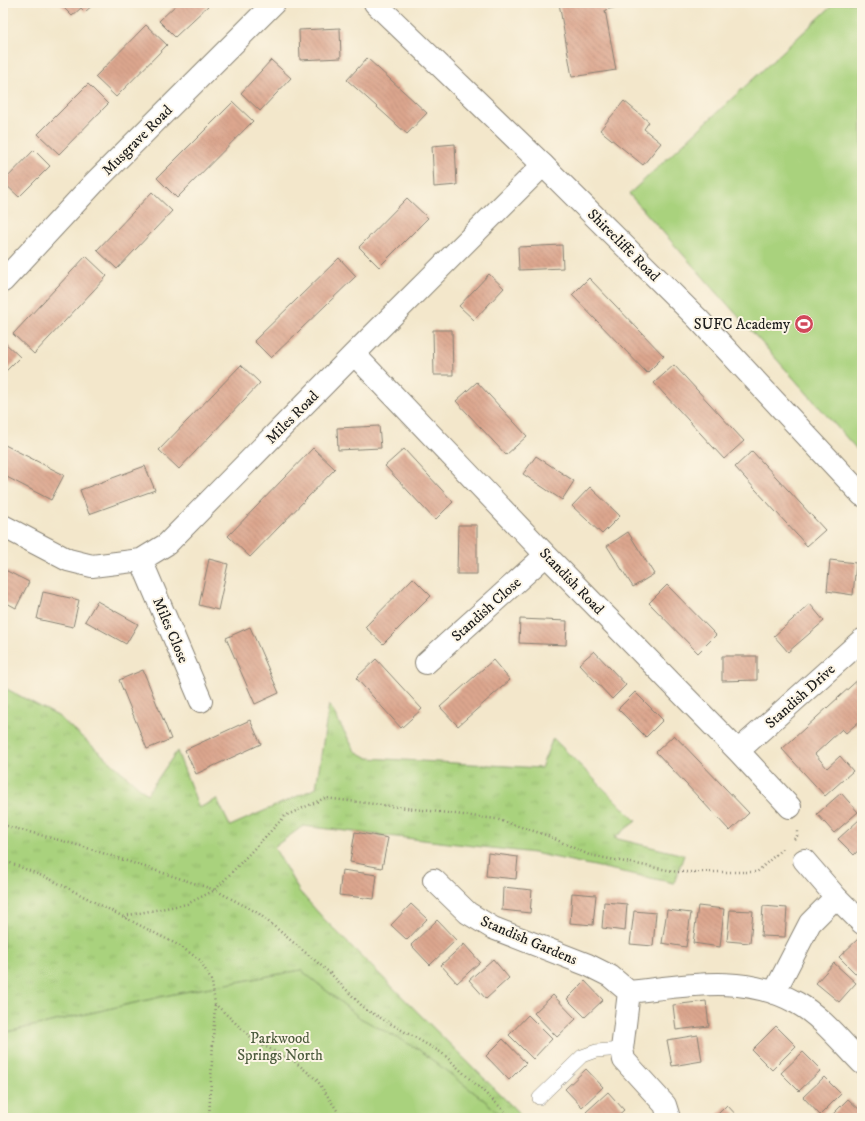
<svg xmlns="http://www.w3.org/2000/svg" width="865" height="1121" font-family="'IM FELL DW Pica',serif">
  <defs>
    <pattern id="grass-tufts" width="24" height="20" patternUnits="userSpaceOnUse"><rect width="24" height="20" fill="#a9d27d"/><path d="M3 7l-1-3M5 7V3M7 7l1-3M15 17l-1-3M17 17v-4M19 17l1-3" fill="none" stroke="#91b46b"/></pattern>
    <pattern id="building-back-hatch" width="6" height="6" patternUnits="userSpaceOnUse"><rect width="6" height="6" fill="#dca68e"/><path d="M-1 5l2 2M0 0l6 6M5-1l2 2" fill="none" stroke="#bc8e7a"/></pattern>
  </defs>
  <rect width="100%" height="100%" fill="#fcf5e5"/>
  <filter id="ink" filterUnits="userSpaceOnUse"><feTurbulence type="fractalNoise" baseFrequency=".025" numOctaves="2"/><feDisplacementMap in="SourceGraphic" scale="8" xChannelSelector="R" yChannelSelector="G"/><feConvolveMatrix kernelMatrix="1 2 1 2 8 2 1 2 1" color-interpolation-filters="sRGB"/></filter>
  <filter id="wash" filterUnits="userSpaceOnUse"><feTurbulence type="fractalNoise" baseFrequency=".012" numOctaves="4" result="noise"/><feDisplacementMap in="SourceGraphic" scale="16" xChannelSelector="R" yChannelSelector="G"/><feGaussianBlur stdDeviation="0.9" result="paint"/><feColorMatrix in="noise" values="0 0 0 0 0 0 0 0 0 0 0 0 0 0 0 0 0 1.4 0 .05"/><feComposite in="paint" operator="in"/></filter>
  <g filter="url(#wash)">
    <rect width="100%" height="100%" fill="#f3e7cb"/>
    <!-- grass -->
    <path fill="url(#grass-tufts)" stroke="#62774c" d="M3,687L58,716L147,794L177,751L199,808L217,799L230,826L316,788L329,704L355,751L368,758L541,768L553,738L636,821L614,838L684,855L674,883L534,853L303,826L274,847L299,891L324,919L524,1118H504L485,1101L418,1049L360,1018L301,970L174,994L3,1033Z"/>
    <!-- park -->
    <path fill="#a9d27d" stroke="#62774c" d="M835,3H862V455L629,194Z
      M301,970L360,1018L418,1049L485,1101L504,1118H3V1033L174,994Z"/>
    <g id="blocks">
      <!-- building -->
      <path fill="url(#building-back-hatch)" d="M59,3H95L85,12L81,8L72,16Z
        M178,3H207L209,5L175,37L159,21Z
        M559,3H616L617,7L605,10L616,70L572,77Z
        M146,25L167,45L116,97L95,77Z
        M340,28L341,58L300,60L299,30Z
        M367,58L427,113L407,134L347,80Z
        M271,60L291,78L260,111L241,93Z
        M88,84L108,104L59,154L38,134Z
        M624,101L649,122L644,129L661,143L643,165L600,130Z
        M233,102L253,121L177,198L157,178Z
        M455,144L457,185L434,187L432,146Z
        M34,150L50,166L19,197L3,182Z
        M152,192L172,211L117,269L97,250Z
        M407,198L428,218L379,267L359,247Z
        M562,245L563,268L519,270L518,247Z
        M86,256L107,276L34,354L13,334Z
        M339,258L356,276L271,358L254,341Z
        M489,274L504,288L474,320L459,306Z
        M589,278L664,356L647,373L572,295Z
        M433,330H452L453,375H434Z
        M3,341L20,357L3,374Z
        M241,365L260,383L179,469L159,450Z
        M674,365L744,441L724,459L654,383Z
        M477,382L527,436L506,455L456,401Z
        M379,426L381,448L338,450L337,428Z
        M3,444L64,475L51,500L3,475Z
        M313,448L335,469L250,557L228,536Z
        M404,449L453,502L435,520L385,466Z
        M752,451L825,530L807,546L735,467Z
        M536,456L574,481L562,500L523,474Z
        M145,466L155,490L89,514L80,490Z
        M590,487L620,516L602,534L572,506Z
        M458,525H477V574H457Z
        M628,532L654,574L633,587L607,546Z
        M209,559L228,564L218,610L199,605Z
        M830,560L856,563L853,595L827,591Z
        M3,569L29,582L16,608L3,601Z
        M413,578L431,596L383,644L365,627Z
        M667,585L716,635L698,653L649,603Z
        M43,592L79,600L73,627L37,619Z
        M97,601L138,624L126,644L85,621Z
        M810,604L824,621L788,652L774,636Z
        M520,619L567,621L566,645L519,643Z
        M250,627L279,693L255,704L226,638Z
        M594,651L626,685L612,699L579,664Z
        M722,656H757V680L722,681Z
        M376,659L422,709L401,728L356,678Z
        M493,660L510,680L458,726L440,707Z
        M143,670L171,739L147,749L119,680Z
        M862,676V719L846,733L842,729L815,754L827,768L840,756L853,771L825,796L782,749Z
        M635,692L663,720L646,737L618,709Z
        M250,720L261,744L196,774L185,750Z
        M674,735L749,813L730,831L656,752Z
        M841,793L858,812L834,833L817,814Z
        M860,819L862,821V846L854,855L838,839Z
        M355,832L388,838L382,868L350,862Z
        M488,853L518,857L516,879L486,876Z
        M342,870L377,875L374,899L339,895Z
        M503,887L532,890L530,913L502,910Z
        M572,893L596,895L593,925L570,923Z
        M604,902L627,904L625,931L602,928Z
        M411,904L427,919L407,940L391,925Z
        M698,906L724,909L720,947L693,943Z
        M763,906L787,908L785,937L761,936Z
        M667,910L691,913L686,947L662,943Z
        M730,910L753,911L750,943L727,941Z
        M634,911L656,913L653,946L630,944Z
        M437,920L456,940L430,965L411,945Z
        M859,938L862,941L861,979L839,957Z
        M464,944L480,962L457,983L441,965Z
        M493,959L509,978L486,999L469,980Z
        M834,963L856,983L839,1002L816,983Z
        M585,981L603,1000L585,1017L567,999Z
        M553,995L576,1019L557,1037L534,1013Z
        M706,1001L709,1026L676,1030L673,1005Z
        M528,1015L552,1039L533,1059L509,1035Z
        M776,1026L796,1046L772,1070L752,1050Z
        M698,1035L702,1061L672,1066L667,1040Z
        M503,1039L526,1063L509,1080L486,1056Z
        M803,1052L821,1070L799,1091L781,1073Z
        M586,1069L603,1087L582,1107L565,1089Z
        M824,1077L841,1094L820,1115L803,1097Z
        M608,1092L624,1110L615,1118H592L586,1112Z
        M848,1099L862,1112V1118H829Z
        M727,1105L739,1118H714Z"/>
    </g>
  </g>
  <g filter="url(#ink)">
    <use href="#blocks" fill-opacity="0" stroke="#888274" stroke-width="1"/>
    <g fill="none" stroke-linecap="round" stroke-linejoin="round">
      <!-- service casing -->
      <g stroke="#888274" stroke-width="14">
        <path id="service" d="M539,1098L582,1056L596,1051L622,1049"/>
      </g>
      <!-- minor casing -->
      <g stroke="#888274" stroke-width="24">
        <path id="minor" d="M3,281L94,183L274,3
          M354,354L546,555L738,751L790,807
          M3,526L68,560L92,566L141,560L167,544L354,354L543,165
          M141,560L201,701
          M426,663L546,555
          M738,751L862,640
          M804,860L836,897L862,923
          M434,880L468,913L493,928L588,965L610,976L629,992C686,986 743,973 797,1003C821,1016 843,1044 862,1063
          M629,992L622,1049L624,1060L665,1105L669,1118
          M774,993L810,923L836,897"/>
      </g>
      <!-- tertiary casing -->
      <g stroke="#888274" stroke-width="24">
        <path id="tertiary" d="M375,3L543,165L698,319L862,495"/>
      </g>
      <!-- path -->
      <path stroke="#888274" stroke-width="2.5" stroke-dasharray="1 3" stroke-linecap="butt" d="M3,825L81,846L215,890L258,913L330,973L365,1009L442,1053L512,1118
        M794,839L797,836V829
        M3,860L52,880L180,946L200,960L212,982L215,1004L256,1042L294,1061L317,1080L342,1118
        M124,916L187,904L215,890L285,816L325,798L496,819L546,835L589,855L678,872H757L784,847
        M209,1118L215,1004"/>
      <!-- service -->
      <use href="#service" stroke="#fff" stroke-width="13"/>
      <!-- minor -->
      <use href="#minor" stroke="#fff" stroke-width="22"/>
      <!-- tertiary -->
      <use href="#tertiary" stroke="#fff" stroke-width="22"/>
    </g>
  </g>
  <!-- icons -->
  <defs>
    <g id="stadium-disc" transform="scale(1)"><circle r="9.5" fill="#d1495b" stroke="#fcf5e5"/><path d="M0-5a6.5 5 0 1 0 0 10a6.5 5 0 1 0 0-10ZM-3.5-1.8h7v3.6h-7Z" fill="#fff"/></g>
  </defs>
  <g fill-rule="evenodd">
    <use href="#stadium-disc" x="804" y="324"/>
  </g>
  <g text-anchor="middle" stroke-width="4" stroke-linejoin="round" paint-order="stroke">
    <!-- street labels -->
    <g font-size="15" fill="#1c1c1c" stroke="#fcf5e5">
      <text transform="translate(137 140) rotate(-45)" y="5">Musgrave Road</text>
      <text transform="translate(624 245) rotate(45)" y="5">Shirecliffe Road</text>
      <text transform="translate(292 417) rotate(-45)" y="5">Miles Road</text>
      <text transform="translate(572 581) rotate(46)" y="5">Standish Road</text>
      <text transform="translate(486 609) rotate(-42)" y="5">Standish Close</text>
      <text transform="translate(171 630) rotate(67)" y="5">Miles Close</text>
      <text transform="translate(800 696) rotate(-42)" y="5">Standish Drive</text>
      <text transform="translate(529 940) rotate(23)" y="5">Standish Gardens</text>
    </g>
    <!-- poi labels -->
    <g font-size="15" fill="#1c1c1c" stroke="#fcf5e5" text-anchor="end">
      <text x="790" y="329">SUFC Academy</text>
    </g>
    <!-- park labels -->
    <g font-size="15" fill="#4d5c3e" stroke="#fcf5e5">
      <text x="280" y="1043">Parkwood<tspan x="280" dy="17">Springs North</tspan></text>
    </g>
  </g>
  <!-- margin -->
  <rect width="865" height="1121" fill="none" stroke="#fcf5e5" stroke-width="16"/>
</svg>
